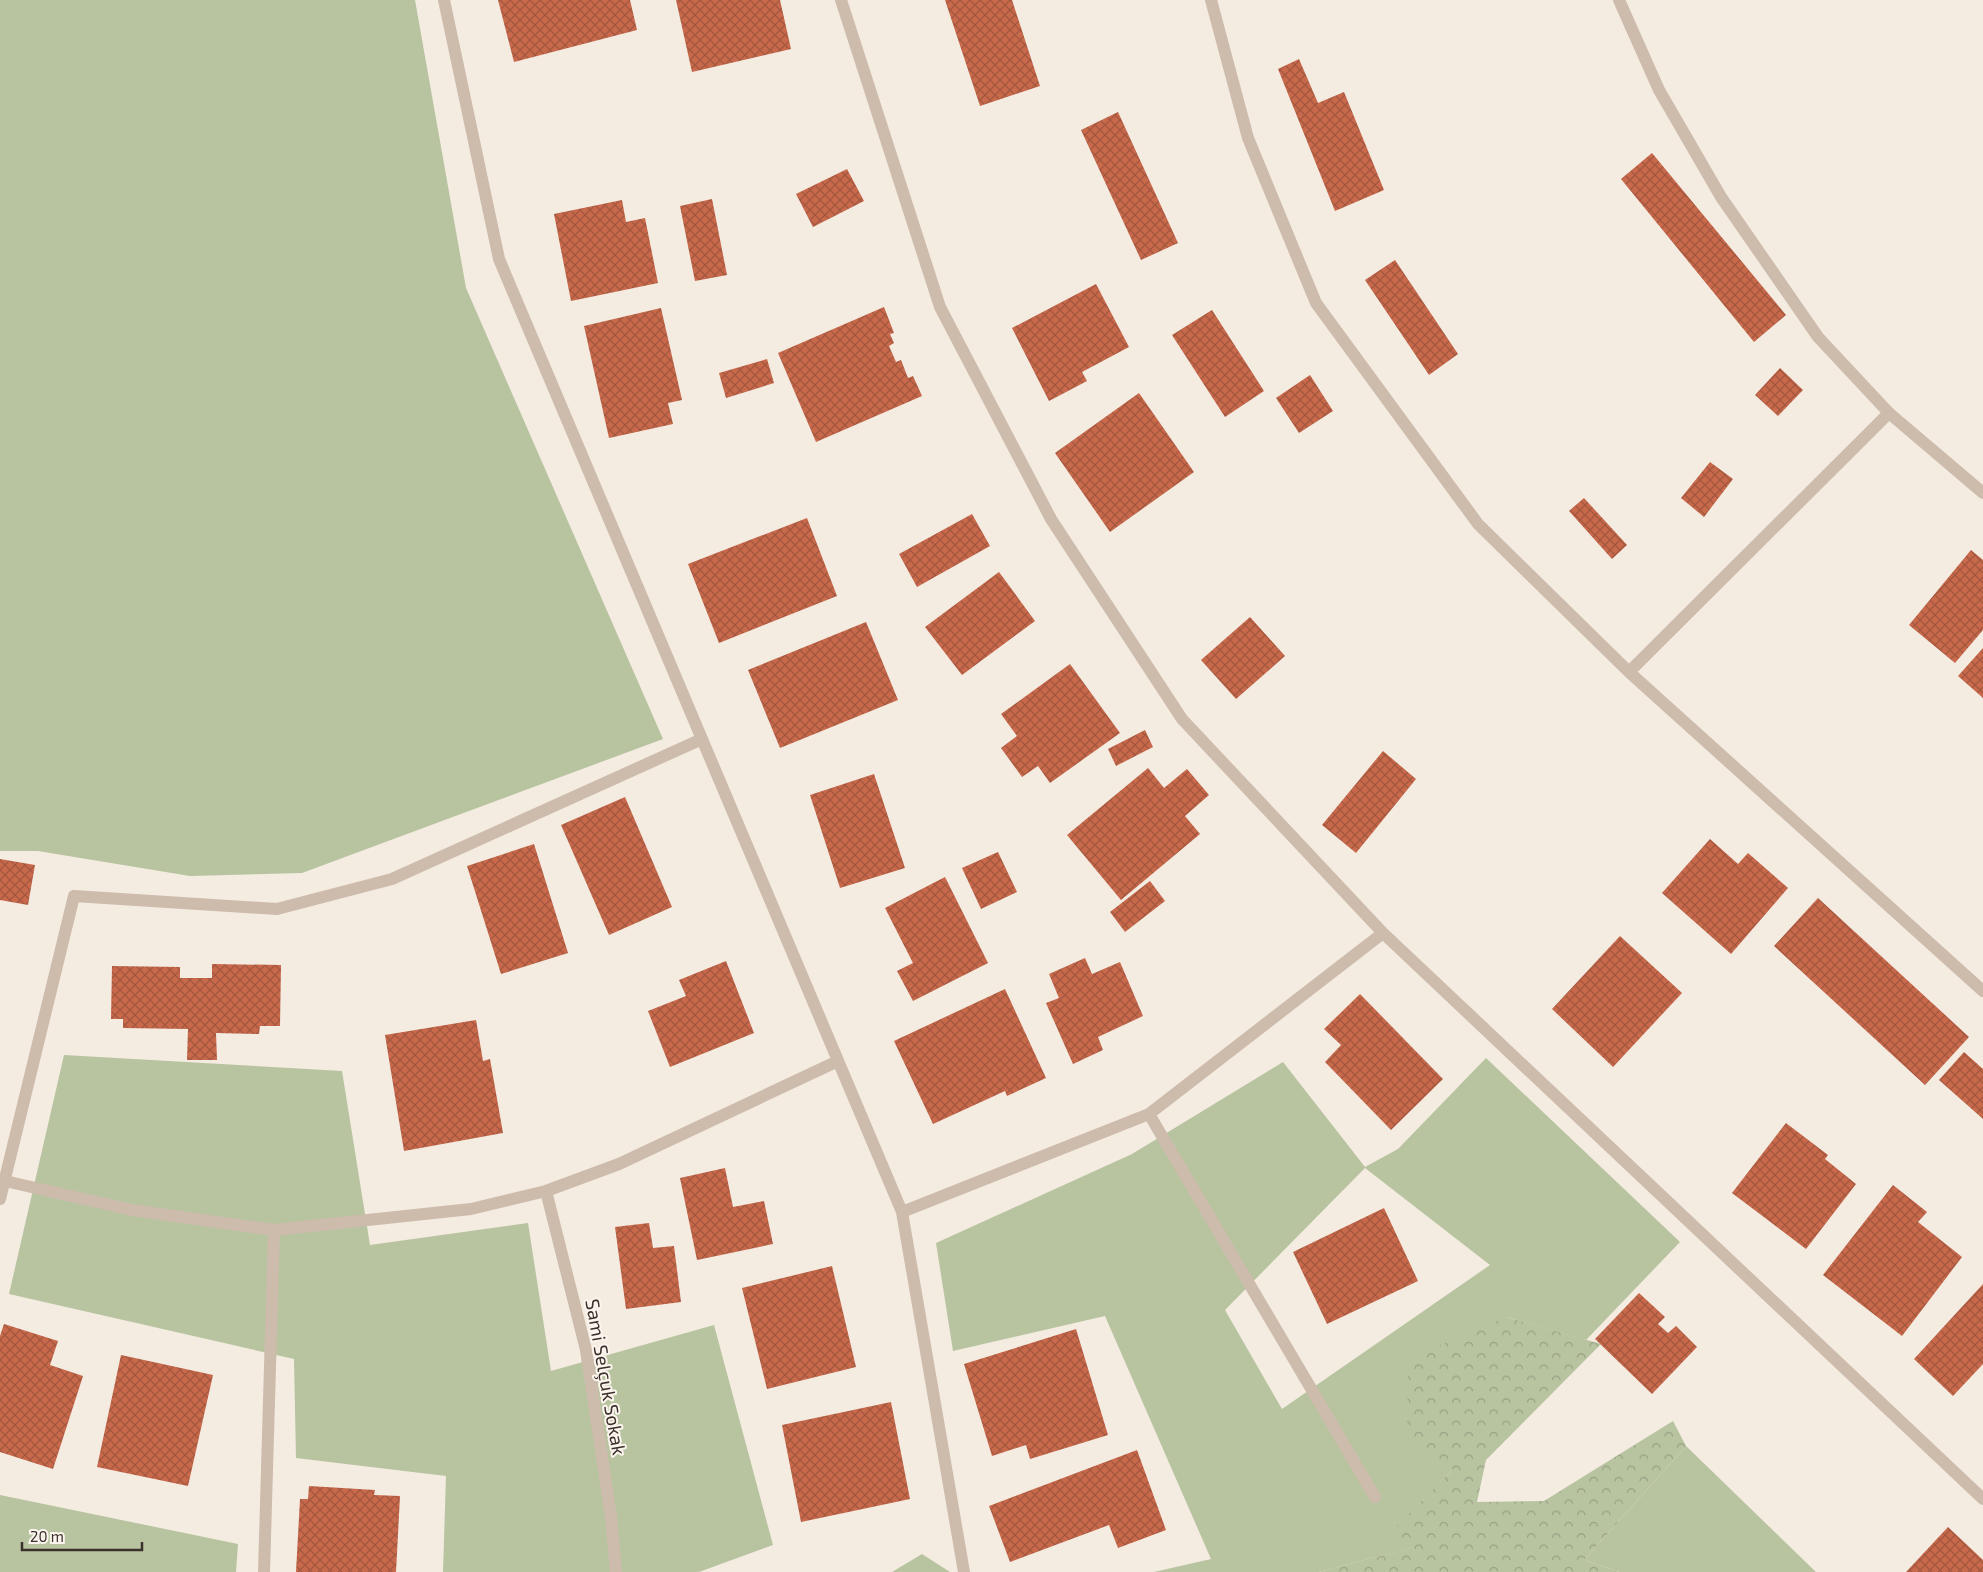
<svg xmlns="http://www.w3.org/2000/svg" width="1983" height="1572" font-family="'Exo 2',sans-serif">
  <defs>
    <pattern id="forest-crowns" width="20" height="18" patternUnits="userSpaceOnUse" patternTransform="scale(1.25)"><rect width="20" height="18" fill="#b8c4a0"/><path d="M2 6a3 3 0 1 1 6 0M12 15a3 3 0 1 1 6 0" fill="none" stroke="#97a083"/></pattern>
    <pattern id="building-cross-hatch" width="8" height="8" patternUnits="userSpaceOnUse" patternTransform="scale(1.25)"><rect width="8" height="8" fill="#c8694b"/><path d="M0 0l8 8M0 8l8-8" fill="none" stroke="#a4573f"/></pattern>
  </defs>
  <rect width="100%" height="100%" fill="#f4ebe1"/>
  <!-- grass -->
  <path fill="#b8c4a0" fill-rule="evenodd" d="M0,0H415L466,288L663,739L302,873L190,876L38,851H0Z
    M64,1055L342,1071L370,1245L528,1223L551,1371L714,1325L773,1545L699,1572H443L446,1476L296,1458L294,1359L9,1294Z
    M1486,1058L1680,1242L1586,1340L1506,1317L1453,1469L1392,1532L1415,1547L1319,1572H1154L1211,1559L1105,1316L953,1351L936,1243L1132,1154L1283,1062L1365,1167L1398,1149ZM1365,1168L1490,1265L1282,1409L1225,1310Z
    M1686,1446L1816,1572H1619L1584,1560Z
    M0,1495L238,1544L236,1572H0Z
    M922,1554L950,1572H892Z"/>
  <!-- forest -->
  <path fill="url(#forest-crowns)" d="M1506,1317L1601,1344L1486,1460L1477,1502L1544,1501L1673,1421L1686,1446L1584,1560L1619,1572H1319L1414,1547L1391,1532L1453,1469L1407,1443L1408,1359Z"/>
  <!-- building -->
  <path fill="url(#building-cross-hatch)" d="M498,0H630L637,30L514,62Z
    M676,0H780L791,49L692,72Z
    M945,0H1012L1040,86L980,106Z
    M1299,59L1318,103L1344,92L1384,190L1335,211L1278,69Z
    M1118,112L1178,243L1141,260L1081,130Z
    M1652,153L1786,315L1754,342L1621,179Z
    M847,169L864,201L813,227L796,194Z
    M712,199L727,275L695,281L680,206Z
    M622,200L626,222L645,218L658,283L571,301L554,214Z
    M1395,260L1458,354L1429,375L1365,280Z
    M1096,284L1129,347L1082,372L1087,381L1049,401L1012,328Z
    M884,307L894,333L890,334L894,343L889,346L896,362L901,360L908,378L913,376L922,396L816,442L778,353Z
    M661,308L682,400L668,403L673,424L609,438L584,326Z
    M1212,310L1264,391L1225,417L1172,335Z
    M767,359L774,383L726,398L719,373Z
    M1780,368L1803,390L1778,416L1755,395Z
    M1310,375L1333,411L1299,433L1276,398Z
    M1139,393L1194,472L1110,532L1055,453Z
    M1710,462L1733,479L1704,517L1681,498Z
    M1584,498L1627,545L1612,559L1569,511Z
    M972,514L990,546L917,587L899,554Z
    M807,518L837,596L719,643L688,564Z
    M1971,550L1983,560V630L1955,663L1909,625Z
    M999,572L1035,621L962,675L925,627Z
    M1250,617L1285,656L1236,699L1201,660Z
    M866,622L898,700L780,748L748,670Z
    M1983,648V698L1958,676Z
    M1070,664L1120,733L1050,783L1038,766L1022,777L1001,748L1017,736L1001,714Z
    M1145,730L1153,747L1116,766L1108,749Z
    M1383,751L1416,779L1356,853L1322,825Z
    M1148,768L1164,788L1187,769L1209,795L1185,816L1200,834L1121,900L1067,835Z
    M874,774L905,868L840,888L810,795Z
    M625,797L672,907L609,935L561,825Z
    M1710,839L1738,864L1748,853L1788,888L1731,954L1662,893Z
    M534,844L568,953L501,974L467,866Z
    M998,852L1017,892L981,909L962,868Z
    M0,859L35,865L28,905L0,900Z
    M945,877L988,963L913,1001L897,971L913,963L885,908Z
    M1150,881L1165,901L1125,932L1110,912Z
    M1818,898L1969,1037L1925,1085L1774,946Z
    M1620,936L1682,993L1613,1067L1552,1009Z
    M1085,958L1092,974L1120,962L1143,1016L1098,1037L1103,1050L1073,1064L1046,1003L1059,998L1049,974Z
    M726,961L754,1033L670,1067L648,1011L686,996L679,980Z
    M212,964L281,965L280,1026H260L259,1034L216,1033L217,1060H187L188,1029L123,1028V1019H111L112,966L180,967V978H212Z
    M1005,989L1046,1078L1007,1096L1005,1091L933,1124L894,1041Z
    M1360,994L1443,1079L1391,1130L1325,1062L1341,1045L1324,1029Z
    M476,1020L483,1061L490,1059L503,1133L404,1151L385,1035Z
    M1964,1052L1983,1069V1119L1939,1080Z
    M1786,1123L1828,1155L1825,1159L1856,1184L1806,1249L1732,1193Z
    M725,1168L733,1207L764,1201L773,1244L697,1260L680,1178Z
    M1893,1185L1927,1212L1918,1222L1962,1257L1902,1336L1823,1275Z
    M1384,1208L1418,1281L1327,1324L1293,1252Z
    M649,1223L653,1248L674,1246L681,1302L626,1309L615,1227Z
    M832,1266L856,1367L767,1389L742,1288Z
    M1983,1284V1364L1953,1396L1914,1359Z
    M1639,1293L1665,1317L1658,1324L1668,1333L1676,1326L1697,1347L1652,1394L1595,1339Z
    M4,1324L58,1341L50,1365L83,1376L53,1469L0,1452V1336Z
    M1076,1329L1108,1435L1030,1459L1026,1445L992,1456L964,1364Z
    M121,1355L213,1375L188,1486L97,1467Z
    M891,1402L910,1499L801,1522L782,1425Z
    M1137,1450L1166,1530L1118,1548L1109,1525L1010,1562L989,1506Z
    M309,1486L375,1490L374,1495L400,1496L396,1572H296L300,1499H308Z
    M1948,1527L1983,1560V1572H1906Z"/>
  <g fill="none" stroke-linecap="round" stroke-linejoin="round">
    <!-- lane -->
    <path stroke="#cdbbac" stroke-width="12" d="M1211,0L1248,138L1316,303L1478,524L1629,672L1983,991
      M1629,672L1889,413"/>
    <!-- street -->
    <path stroke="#cdbbac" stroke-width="12" d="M444,0L499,259L902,1212L964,1572
      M841,0L940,307L1051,519L1182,719L1383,933L1983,1499
      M1619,0L1659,90L1721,197L1818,337L1889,413L1983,493
      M1149,1114L1375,1497
      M5,1181L132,1210L274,1230L471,1209L546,1191L619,1164L838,1061
      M546,1191L586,1350L611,1517L616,1572
      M0,1199L74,896L277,909L392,879L702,739
      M902,1212L1149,1114L1383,933
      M264,1572L274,1230"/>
  </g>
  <g text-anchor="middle" stroke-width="4" stroke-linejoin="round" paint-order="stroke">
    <!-- street labels -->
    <g font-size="19" fill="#3b302b" stroke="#fbf5ee">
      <text transform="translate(606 1377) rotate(80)" y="7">Sami Selçuk Sokak</text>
    </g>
  </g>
  <!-- scale -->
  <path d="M22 1542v8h120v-8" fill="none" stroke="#3b302b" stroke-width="2.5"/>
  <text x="30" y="1542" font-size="15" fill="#3b302b" stroke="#fbf5ee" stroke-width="4" paint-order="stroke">20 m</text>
</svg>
